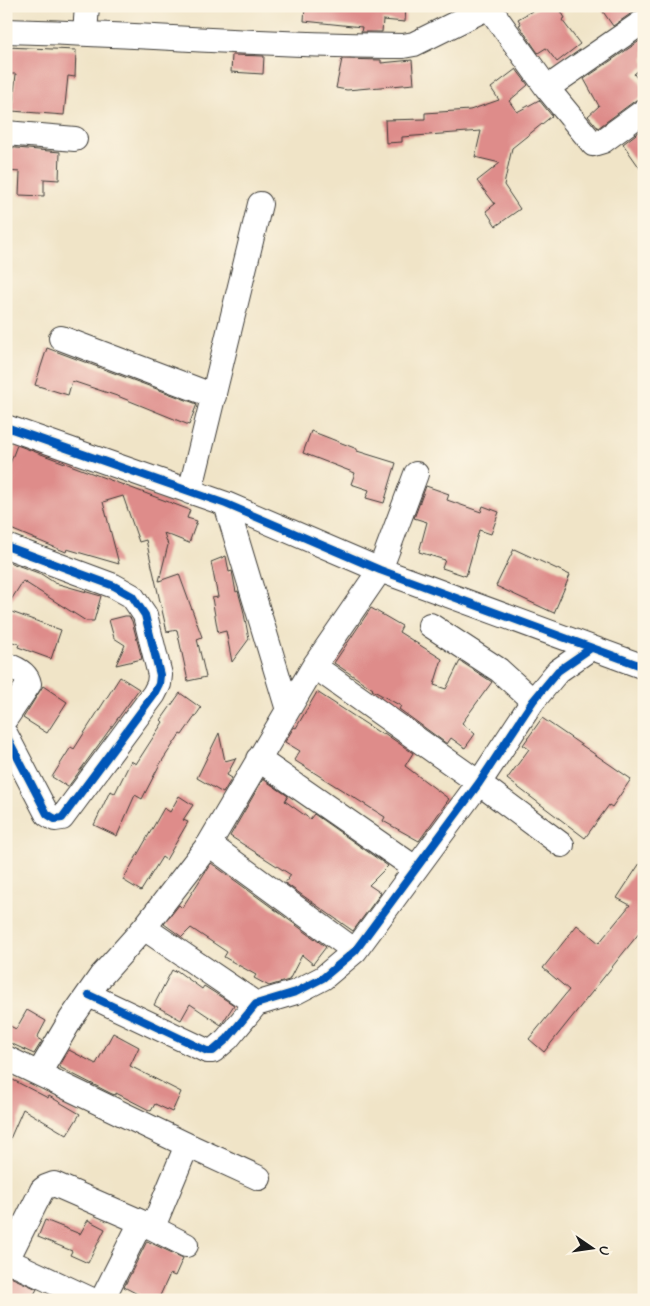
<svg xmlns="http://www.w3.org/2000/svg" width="650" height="1306" font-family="Mynerve,sans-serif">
  <rect width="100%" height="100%" fill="#fcf5e5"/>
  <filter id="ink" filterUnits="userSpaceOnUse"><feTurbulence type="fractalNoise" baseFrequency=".02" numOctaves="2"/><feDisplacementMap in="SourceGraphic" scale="10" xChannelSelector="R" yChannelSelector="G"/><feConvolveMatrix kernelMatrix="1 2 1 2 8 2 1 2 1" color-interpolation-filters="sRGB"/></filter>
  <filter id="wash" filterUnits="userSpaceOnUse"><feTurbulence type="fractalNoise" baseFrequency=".0096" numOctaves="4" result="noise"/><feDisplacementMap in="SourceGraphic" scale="20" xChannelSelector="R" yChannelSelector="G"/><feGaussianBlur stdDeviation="1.12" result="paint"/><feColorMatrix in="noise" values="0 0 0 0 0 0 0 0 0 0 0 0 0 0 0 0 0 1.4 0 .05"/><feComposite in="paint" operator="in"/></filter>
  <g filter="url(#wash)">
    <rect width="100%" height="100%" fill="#f0e4c7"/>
    <g id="blocks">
      <!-- building -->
      <path fill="#de8c8a" d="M305,6H406L405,22L383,20L382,32H361L362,27L304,21Z
        M541,6H558L565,18L562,20L580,44L557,62L546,48L538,53L519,25L521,24L518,19Z
        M599,6H644V7L636,10L613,26Z
        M644,38V68L643,67L634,74L644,87V97L636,100L598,128L588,116L599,106L584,79Z
        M6,47L76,50L75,77L68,76L64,115L12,111L16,74H6Z
        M232,55L264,56L263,74L231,72Z
        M342,59L381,60V63L412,60L414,84L347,90L336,88Z
        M516,69L528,85L509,101L517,112L539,100L552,116L512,148L504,185L520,209L496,226L486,211L495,204L477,181L500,163L475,157L481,131L402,137V142L386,143L385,120L425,119V113L470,110L499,100L491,88Z
        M644,128V174L623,144Z
        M6,147L60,152L59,180L44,179V196L19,195L20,172L6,171Z
        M47,348L197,404L189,425L120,397L72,381L68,395L35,385Z
        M311,431L357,449V451L396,463L384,503L366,498L369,490L351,484L355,473L303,453Z
        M17,445L190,510L187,518L197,521L189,543L164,533L168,545L159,581L179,574L202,637L197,639L206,677L188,681L177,630L167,632L146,540L139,542L123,496L103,502L119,564L67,549L66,552L6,527V474Z
        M426,486L449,494L447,500L481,512L483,506L499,512L491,534L479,530L466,576L442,568L445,560L419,552L427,522L414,518Z
        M514,549L570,575L554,613L496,586Z
        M226,556L229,572L232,571L236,592L238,591L243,609L249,639L232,662L226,631L218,633L212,598L218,597L211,562Z
        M6,561L41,574L55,583L101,596L94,621H86L23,581L6,608Z
        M371,608L402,626L399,632L442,659L434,685L446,689L460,661L492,682L462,723L475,734L465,748L451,738L447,744L399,709L401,706L372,690L373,689L334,663Z
        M6,610L61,630L51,659L18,647L19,644L6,640Z
        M125,616H129L132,621L142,659L116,665L125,645L114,638L109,620Z
        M120,677L139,689L68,787L52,777L71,747L74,749Z
        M43,686L67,702L47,733L23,718Z
        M317,692L383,735L384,733L413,753L405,766L449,799L419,841L383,821L385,817L294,760L300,751L285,742L294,727L296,728Z
        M180,693L201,708L182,735L180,734L160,764L142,799L135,795L117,836L94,825L110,791L115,793L131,761L136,764L163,722L161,720Z
        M542,718L631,779L612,807L609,805L585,838L507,779L529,749L523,745Z
        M219,733L225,761L236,758L227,775L232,778L223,793L197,778Z
        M263,779L288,796L285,801L310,819L314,814L388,866L369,885L381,893L353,931L285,883L291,875L230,836Z
        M179,796L193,805L183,820L188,822L166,860L162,857L141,891L123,880L164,808L170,812Z
        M644,857V927L544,1052L529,1039L569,990L543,968L577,925L599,943L630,905L617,898Z
        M211,863L326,947L313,964L302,955L289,980L269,986L254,978L256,975L224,957L227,952L191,928L182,937L164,924L179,905L182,908Z
        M172,970L175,972L176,970L202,989L204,986L234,1005L221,1025L190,1004L181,1020L154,1005Z
        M27,1010L46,1021L37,1038L42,1041L34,1054L6,1041V1024L16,1029Z
        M113,1033L139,1047L130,1066L181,1092L172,1112L155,1104L151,1111L116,1093V1095L112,1094L59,1067L69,1050L96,1064Z
        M13,1080L48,1098L49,1096L80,1114L67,1135L23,1109L6,1148V1094Z
        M45,1220L80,1234L88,1220L105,1229L88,1263L70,1255L72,1251L38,1237Z
        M147,1241L183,1258L175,1276L170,1274L158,1300H149L124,1287Z
        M6,1275L37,1289L31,1300H21L6,1291Z"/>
    </g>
  </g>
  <g filter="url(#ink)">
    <use href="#blocks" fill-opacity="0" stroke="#3c3a36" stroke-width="1"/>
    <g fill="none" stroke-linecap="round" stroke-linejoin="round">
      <!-- minor casing -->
      <g stroke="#3c3a36" stroke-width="26">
        <path id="minor" d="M488,6L547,88L593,144L603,141L644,111
          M6,31C139,34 271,46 403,46L414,44L491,6
          M85,33L87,6
          M547,88L644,21
          M6,133L75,139
          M61,338L214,396
          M6,427L226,504L380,570L644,667
          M190,492L260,204
          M6,546L114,586L132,596L145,615L160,675L159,684L154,694L62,818L55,819L47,814L6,735
          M430,625L499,670L533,701
          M6,665C16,668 27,673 29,684L6,718
          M314,666L479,783L562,845
          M288,710L314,666L380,570L416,474
          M258,759L415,868
          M209,844L355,951
          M144,928L256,1004
          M89,995L207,1051H213L227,1039L256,1004L296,992L323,978L355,951L479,783L533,701L558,671L591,648
          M6,1058L187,1145L259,1178
          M39,1073L71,1019L101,976L144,928L209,844L288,710L226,504
          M153,1227L187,1145
          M6,1260L92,1300
          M7,1260L42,1190L46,1187L54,1184L141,1222L186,1245
          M102,1300L141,1222"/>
      </g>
      <!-- minor -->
      <use href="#minor" stroke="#fff" stroke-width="24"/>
      <!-- cycleway casing -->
      <g stroke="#fcf5e5" stroke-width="11">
        <path id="cycleway" d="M6,427L226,504L380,570L644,667
          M6,546L114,586L132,596L145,615L160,675L159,684L154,694L62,818L55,819L47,814L6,735
          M89,995L207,1051H213L227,1039L256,1004L296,992L323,978L355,951L479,783L533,701L558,671L591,648"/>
      </g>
      <!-- cycleway -->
      <use href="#cycleway" stroke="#0057b8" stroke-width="8"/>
    </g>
  </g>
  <!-- margin -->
  <rect width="650" height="1306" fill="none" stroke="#fcf5e5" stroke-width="25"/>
  <!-- north arrow -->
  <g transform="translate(592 1248) rotate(103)" stroke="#fcf5e5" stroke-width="4" paint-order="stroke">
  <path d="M0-4L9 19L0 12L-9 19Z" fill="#1c1c1c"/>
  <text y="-8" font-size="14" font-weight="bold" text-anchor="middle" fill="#1c1c1c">U</text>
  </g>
</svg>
